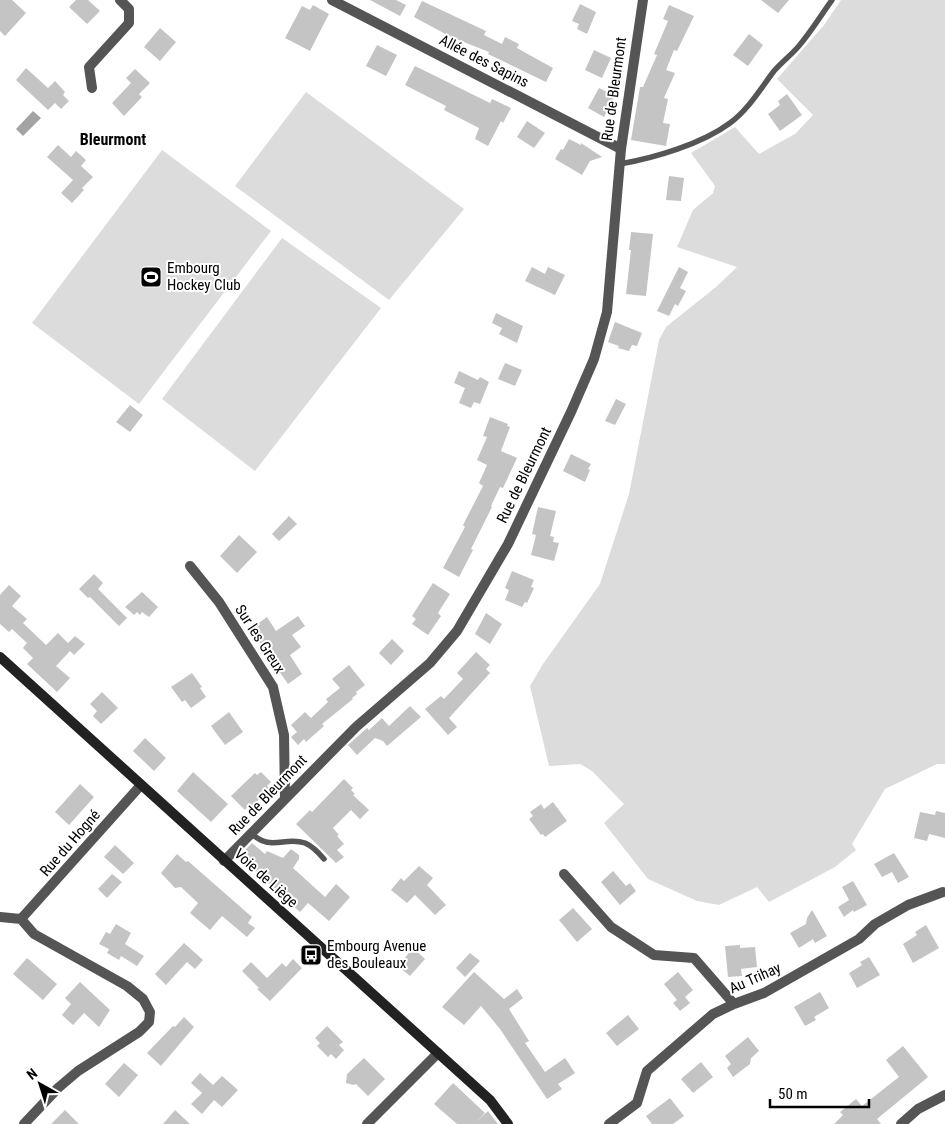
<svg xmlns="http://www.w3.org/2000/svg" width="945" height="1124" font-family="'Roboto Condensed',sans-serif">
  <rect width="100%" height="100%" fill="#fff"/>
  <!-- green -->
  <path fill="#dcdcdc" d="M841,0H945V764H937L885,789L852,844L856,850L835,867L769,902L757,887L719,905L697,901L648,879L604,823L624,804L592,771L580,764L549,766L530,686L543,664L600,584L629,494L659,340L666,327L716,287L737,267L677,247L693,210L713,193L715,186L691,153L735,127L759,154L795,134L813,115L777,79L824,25Z
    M306,92L464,209L389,300L235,186Z
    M162,150L271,231L139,404L32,323Z
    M282,238L381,308L255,471L162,399Z"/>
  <!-- water -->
  <path fill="#a3a3a3" d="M33,111L41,118L23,136L16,129Z"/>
  <!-- building -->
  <path fill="#c4c4c4" d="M0,0H12L26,13L5,36L0,31Z
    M76,0H88L100,11L87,24L69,7Z
    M370,0H396L406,5L400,16Z
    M761,0H789L778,13Z
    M422,1L486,31L484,35L502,44L505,37L519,44L517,48L553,68L546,82L488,54L489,52L451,37L414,17Z
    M580,4L596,12L587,34L577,29L579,24L572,21Z
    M313,5L329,14L310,51L285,38L302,6L310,10Z
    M669,5L694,16L677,51L674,50L666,70L675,73L664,98L668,99L663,123L670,124L666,146L631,140L640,87H643L657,55L654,54L668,21L663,19Z
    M160,28L176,42L160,61L144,47Z
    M749,34L763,45L748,66L733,55Z
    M377,45L397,55L386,76L366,66Z
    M594,50L611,58L602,78L585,70Z
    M415,66L490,103L492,99L511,108L503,123L501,121L488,146L475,139L479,128L444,110L446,106L405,85Z
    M26,68L48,88L55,81L65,92L63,95L69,101L61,109L55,103L48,110L16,80Z
    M135,69L150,83L139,94L142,97L124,116L112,103L131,83L126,78Z
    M599,88L615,96L604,117L588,108Z
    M787,94L802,115L780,131L768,114L780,105L778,101Z
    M527,121L545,133L534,148L517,137Z
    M569,139L581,145V143L602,157L590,161L582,175L555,159L561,149L563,150Z
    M58,145L71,157L76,151L86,160L81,166L93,177L82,188L84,190L72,203L61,193L73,180L47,157Z
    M669,176L684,178L681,201L666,200Z
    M631,232L653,234L646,296L626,294L631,250H629Z
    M532,267L545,274L548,267L565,275L555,295L525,281Z
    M679,267L688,272L680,288L686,291L678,306L675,304L669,316L657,311Z
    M496,313L523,326L517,343L499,334L502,328L492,323Z
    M615,322L642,333L637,346L632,345L629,351L618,348L619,346L608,342Z
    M505,363L522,370L515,386L498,379Z
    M459,371L478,380L480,377L489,382L480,404L474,402L471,408L459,403L465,388L454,383Z
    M616,399L626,404L615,425L605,421Z
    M130,405L143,415L130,432L116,422Z
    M490,417L508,424L507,426L510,427L501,451L517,458L503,488L500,487L491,506L492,507L471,549L473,550L459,577L443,568L465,527L463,525L483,486L479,483L487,465L477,460L487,437L483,436Z
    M571,454L591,464L588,469L590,470L585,482L563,471Z
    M538,507L556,511L550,536L554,537L553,542L559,543L554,561L531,555L536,535L532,534Z
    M289,516L297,524L279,541L272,534Z
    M239,535L257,552L237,573L220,556Z
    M512,571L534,580L531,587L534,588L527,603L525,602L522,607L505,600L509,590L505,588Z
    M94,574L103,583L98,589L127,618L119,626L90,597L88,598L79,589Z
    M433,583L450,594L438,613L441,616L428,635L412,624L416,619L412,616Z
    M9,585L21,596L12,606L27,619L23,623L46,645L58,633L68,643L75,636L85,644L74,655L70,651L56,666L70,678L57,692L27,664L33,658L23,648L27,643L12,629L9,632L0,624V595Z
    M142,592L158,607L149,617L142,612L140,615L137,612L134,615L125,607Z
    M486,613L502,624L490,644L475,634Z
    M298,616L305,626L292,635L301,647L290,655L302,674L288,684L250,629L267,617L276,631Z
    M392,639L404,651L391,665L379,653Z
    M476,652L490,665L486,669L490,673L449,718L457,727L448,735L425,709L441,696L444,699L463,679L457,673Z
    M349,665L365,685L356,692L357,694L352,698L353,699L322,724L324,726L306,742L304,739L298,745L291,737L297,732L291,725L305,712L311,718L328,702L326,699L340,688L332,679Z
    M192,673L202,687L200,688L206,697L191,708L185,700L182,702L171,687Z
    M102,692L118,708L101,724L93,716L97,711L90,704Z
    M410,706L421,717L387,746L383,741L375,738L357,755L348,745L367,728L369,730L382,718L389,726Z
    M229,712L243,732L225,745L211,726Z
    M145,738L166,758L154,771L133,751Z
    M193,772L228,804L211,822L177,791Z
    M261,772L271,782L267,786L270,789L250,808L248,806L245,810L231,796L255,773L257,775Z
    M344,779L353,788L351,790L355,794L353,795L369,810L360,819L351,810L333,828L339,835L337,836L344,844L337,850L344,857L336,863L296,824L310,810L312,812Z
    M80,784L94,797L69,825L55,812Z
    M553,802L567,821L545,837L543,834L541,835L529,819L533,816L530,812L541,804L544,809Z
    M936,811L945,813V838L929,834L927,841L914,838L920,812L935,815Z
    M252,843L265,854L267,851L283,858L291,849L299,855V859L293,868L325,897L336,884L350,897L329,921L308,903L300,912L253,869L254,867L240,855Z
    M115,845L134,863L123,874L104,857Z
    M894,853L909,877L898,883L892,872L882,877L874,864Z
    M177,854L186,862L188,861L252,917L248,923L255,928L247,937L222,916L210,930L190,913L198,903L181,887L175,888L161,873Z
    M419,866L433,878L427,885L446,905L435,915L415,895L407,903L391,890L401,878L404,881Z
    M613,871L626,886L630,883L636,891L620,905L601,882Z
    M112,874L122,882L107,898L98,889Z
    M853,881L867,905L854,912L853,910L844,917L838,907L849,900L842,887Z
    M573,908L592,929L577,942L559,920Z
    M812,910L827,936L815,943L813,939L799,948L790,933L806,924L807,918Z
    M116,924L131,933L125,944L144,956L137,966L121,956L119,960L107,953L109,949L99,944L106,932L110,934Z
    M926,925L939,948L913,963L903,944L917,935L915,932Z
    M184,943L203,960L195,969L187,962L166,985L155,974Z
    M740,945V948L755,947L757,967L741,969L742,976L728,977L725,946Z
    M413,948L425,959L410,976L398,966Z
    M470,953L480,961L465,977L456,968Z
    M869,957L880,975L857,988L849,973L862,965L860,962Z
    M27,958L57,984L43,1000L13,974Z
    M293,959L302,968L270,1001L257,989L259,988L242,971L251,962L267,978L282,963L286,967Z
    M474,972L504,999L517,989L523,998L509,1009L529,1041L525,1043L545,1072L565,1058L575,1073L558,1084L562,1089L547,1099L500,1029L481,1006L464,1025L442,1007Z
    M678,972L693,990L685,997L690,1003L680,1011L673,1003L677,1000L664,984Z
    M80,982L110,1010L99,1027L84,1013L73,1025L62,1015L71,1004L65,998Z
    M820,992L829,1008L814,1017L816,1020L805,1026L794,1007Z
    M628,1015L639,1029L617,1046L606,1033Z
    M184,1017L194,1027L161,1066L147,1053L173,1026L175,1027Z
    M327,1026L343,1042L339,1045L344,1050L336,1059L331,1054L328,1057L317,1046L320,1043L315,1038Z
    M748,1037L759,1051L751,1058L750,1064L733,1077L727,1068L731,1064L725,1056Z
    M903,1046L928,1077L877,1119L881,1124H834L843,1115L840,1112L856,1099L862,1106L899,1077L886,1060Z
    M364,1058L385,1079L368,1096L356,1084L353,1085L346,1083L347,1074Z
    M701,1062L713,1077L693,1093L681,1079Z
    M124,1063L138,1075L119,1097L105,1084Z
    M200,1073L213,1085L222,1076L238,1090L222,1107L214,1100L202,1114L191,1104L202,1093L191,1083Z
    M453,1083L485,1113L474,1124H457L434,1104Z
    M670,1098L684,1116L673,1124H652L646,1116Z
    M65,1110L79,1124H51Z
    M175,1110L190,1124H163Z
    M488,1111L498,1124H474Z"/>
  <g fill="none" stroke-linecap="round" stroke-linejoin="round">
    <!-- lane -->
    <path stroke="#555" stroke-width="5.5" d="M620,164C654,158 702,144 730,123C748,110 761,88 774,71C782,62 791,55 798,47C811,32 821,15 832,0
      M251,833C270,852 285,836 305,843C312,846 319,853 324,859"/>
    <!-- street -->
    <path stroke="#555" stroke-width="10" d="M332,0L621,149
      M92,88L89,67L129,23V9L120,0
      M190,566L219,602L273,687L284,735L285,798
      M224,861L356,727L430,663L457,631L508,544L571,412L594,359L607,312L621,149L643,0
      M564,874L611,927L654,955L694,958L734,1004
      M0,917L21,919L141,785
      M21,919L34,934L127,986L143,999L150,1012L149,1022L139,1032L78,1071L58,1088L24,1124
      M367,1124L438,1053
      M609,1124L637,1103L647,1071L713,1014L734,1004L764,993L859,939L875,924L908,905L943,892
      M901,1124L918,1109L945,1095"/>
    <!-- secondary -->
    <path stroke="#222" stroke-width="10" d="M0,657L490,1100L508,1124"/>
  </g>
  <!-- icons -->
  <defs>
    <g id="stadium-square" transform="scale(1.125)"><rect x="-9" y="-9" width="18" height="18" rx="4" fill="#000" stroke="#fff"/><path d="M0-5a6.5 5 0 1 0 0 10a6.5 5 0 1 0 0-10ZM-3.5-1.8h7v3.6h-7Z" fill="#fff"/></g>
    <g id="bus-square" transform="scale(1.125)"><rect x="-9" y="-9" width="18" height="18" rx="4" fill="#000" stroke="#fff"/><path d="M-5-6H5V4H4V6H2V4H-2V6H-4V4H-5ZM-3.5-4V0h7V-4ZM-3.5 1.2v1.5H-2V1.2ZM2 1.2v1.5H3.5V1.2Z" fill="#fff"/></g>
  </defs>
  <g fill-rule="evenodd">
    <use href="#stadium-square" x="151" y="277"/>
    <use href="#bus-square" x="311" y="955"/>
  </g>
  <g text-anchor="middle" stroke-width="4" stroke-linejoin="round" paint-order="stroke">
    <!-- street labels -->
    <g font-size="15" fill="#000" stroke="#fff">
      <text transform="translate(484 61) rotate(27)" y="5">Allée des Sapins</text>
      <text transform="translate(614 89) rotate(-82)" y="5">Rue de Bleurmont</text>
      <text transform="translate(524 475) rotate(-64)" y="5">Rue de Bleurmont</text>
      <text transform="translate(260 639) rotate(57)" y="5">Sur les Greux</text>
      <text transform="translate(268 795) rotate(-46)" y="5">Rue de Bleurmont</text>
      <text transform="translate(70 843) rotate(-49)" y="5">Rue du Hogné</text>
      <text transform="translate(266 878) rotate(42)" y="5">Voie de Liège</text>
      <text transform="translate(755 978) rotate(-24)" y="5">Au Trihay</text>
    </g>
    <!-- poi labels -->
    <g font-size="15" fill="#000" stroke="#fff" text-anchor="start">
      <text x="167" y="273">Embourg<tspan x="167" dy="17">Hockey Club</tspan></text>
      <text x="327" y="951">Embourg Avenue<tspan x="327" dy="17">des Bouleaux</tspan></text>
    </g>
    <!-- neighbourhood labels -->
    <g font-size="16" font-weight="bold" fill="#000" stroke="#fff">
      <text x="113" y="145">Bleurmont</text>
    </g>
  </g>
  <!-- north arrow -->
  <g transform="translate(40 1084) rotate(321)" stroke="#ffffff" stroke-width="4" paint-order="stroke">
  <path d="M0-4L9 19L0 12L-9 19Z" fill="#000000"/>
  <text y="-8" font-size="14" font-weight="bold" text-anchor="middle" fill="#000000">N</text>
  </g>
  <!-- scale -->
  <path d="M770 1099v8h99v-8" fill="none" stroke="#000000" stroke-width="2.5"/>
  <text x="778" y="1099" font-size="15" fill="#000000" stroke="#ffffff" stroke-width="4" paint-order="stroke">50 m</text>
</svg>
